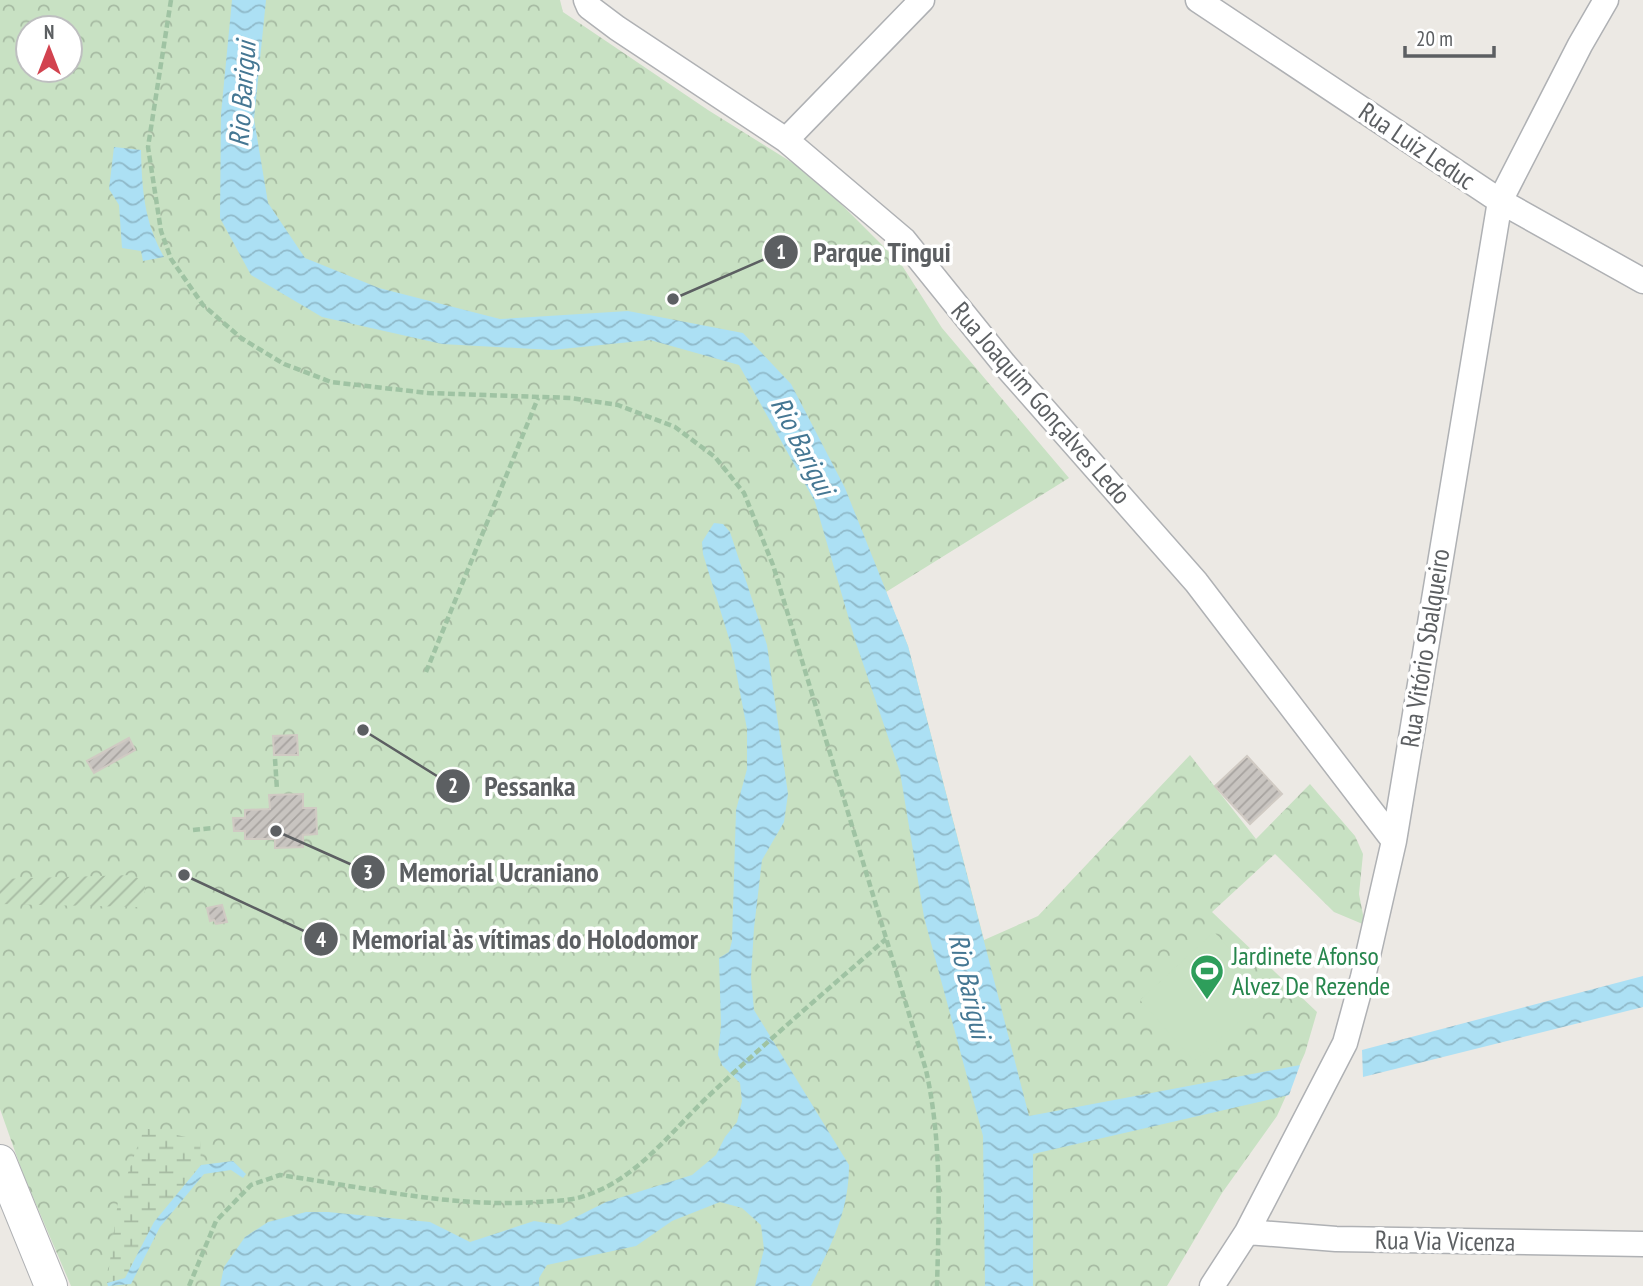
<svg xmlns="http://www.w3.org/2000/svg" width="1643" height="1286" font-family="'PT Sans Narrow',sans-serif">
  <defs>
    <pattern id="forest-crowns" width="20" height="18" patternUnits="userSpaceOnUse" patternTransform="scale(1.75)"><rect width="20" height="18" fill="#c8e1c3"/><path d="M2 6a3 3 0 1 1 6 0M12 15a3 3 0 1 1 6 0" fill="none" stroke="#a6baa2"/></pattern>
    <pattern id="wetland-marsh" width="20" height="14" patternUnits="userSpaceOnUse" patternTransform="scale(1.75)"><rect width="20" height="14" fill="#c8e1c3"/><path d="M1 5h8M5 5V1M11 12h8M15 12V8" fill="none" stroke="#a6baa2"/></pattern>
    <pattern id="garden-furrows" width="10" height="10" patternUnits="userSpaceOnUse" patternTransform="scale(1.75)"><rect width="10" height="10" fill="#c8e1c3"/><path d="M-1 1l2-2M0 10L10 0M9 11l2-2" fill="none" stroke="#a6baa2"/></pattern>
    <pattern id="water-waves" width="16" height="10" patternUnits="userSpaceOnUse" patternTransform="scale(1.75)"><rect width="16" height="10" fill="#ace0f4"/><path d="M0 5q4-4 8 0t8 0" fill="none" stroke="#8fb9c9"/></pattern>
    <pattern id="building-hatch" width="6" height="6" patternUnits="userSpaceOnUse" patternTransform="scale(1.75)"><rect width="6" height="6" fill="#c8c4c0"/><path d="M-1 1l2-2M0 6l6-6M5 7l2-2" fill="none" stroke="#a6a29f"/></pattern>
  </defs>
  <rect width="100%" height="100%" fill="#ece9e4"/>
  <!-- forest -->
  <path fill="url(#forest-crowns)" fill-rule="evenodd" d="M0,0H560L563,12L708,110L812,175L901,264L942,328L1069,478L886,592L908,646L984,940L1038,916L1190,755L1256,839L1310,784L1355,836L1363,854L1359,894L1365,925L1334,912L1275,854L1212,912L1317,1012L1305,1053L1277,1116L1222,1193L1167,1286H71L23,1174L0,1109ZM28,28H70V70H28Z"/>
  <!-- wetland -->
  <path fill="url(#wetland-marsh)" d="M144,1128L200,1140L201,1165L154,1222L125,1278L107,1283L118,1201Z"/>
  <!-- garden -->
  <path fill="url(#garden-furrows)" d="M132,875L145,882V891L137,907L0,904V879Z"/>
  <!-- pitch -->
  <path fill="#c8e1c3" d="M1214,932L1273,992L1194,1061L1140,1000Z"/>
  <!-- water -->
  <path fill="url(#water-waves)" d="M232,0H266L254,119L268,203L305,258L379,288L500,319L628,311L743,333L791,384L845,488L908,646L1029,1116L1300,1065L1289,1095L1033,1154V1286H985L983,1136L924,917L900,772L855,640L815,502L739,365L650,340L552,350L442,344L322,317L251,275L220,218L221,114Z
    M114,147L141,150C142,190 144,221 164,257L143,261L141,251L122,248L119,205L109,189Z
    M714,523L723,524L730,532L767,645L788,794L784,822L762,860L754,928L751,977L754,1010L849,1165C849,1212 831,1245 811,1286H755L764,1249L761,1225L742,1208L720,1202L672,1221L636,1246L547,1265L539,1278V1286H220L224,1267L245,1237L268,1222L306,1212H328L430,1222L470,1242L534,1221L560,1225L606,1202L692,1175L716,1155L725,1137L737,1122L742,1101L740,1083L722,1065L718,1055L721,1025L719,958L729,952L732,941L736,810L747,769V729L731,645L703,554L702,542Z
    M1643,976V1007L1363,1077L1362,1050Z
    M233,1161L246,1174L243,1178L231,1170L204,1174L160,1227L131,1284L108,1286L107,1283L125,1278L154,1222L201,1165Z"/>
  <!-- building -->
  <path fill="url(#building-hatch)" stroke="#d0cac3" stroke-width="2" d="M297,735L298,755H274L273,736Z
    M129,738L135,750L94,773L87,761Z
    M1247,756L1282,794L1250,824L1215,786Z
    M303,794V808H316L317,834L303,835V847L275,848V839H245V831H234L233,818H245V810L270,809L269,795Z
    M222,905L227,922L216,924L214,920L210,921L207,908Z"/>
  <g fill="none" stroke-linecap="round" stroke-linejoin="round">
    <!-- minor casing -->
    <g stroke="#afb1b4" stroke-width="27">
      <path id="minor" d="M586,0L589,7L617,28L786,140L904,240L1004,364L1196,582L1394,841
        M1198,0L1500,201L1643,281
        M786,140L922,0
        M1247,1232L1336,1239L1643,1244
        M1212,1286L1247,1232L1345,1043L1363,977L1394,841L1500,201L1580,45L1606,0"/>
    </g>
    <!-- tertiary casing -->
    <g stroke="#afb1b4" stroke-width="34">
      <path id="tertiary" d="M0,1161L51,1286"/>
    </g>
    <!-- path -->
    <path stroke="#9fc3a3" stroke-width="4.5" stroke-dasharray="7 3.5" stroke-linecap="butt" d="M171,0L148,147L161,231L171,259L203,305L241,338L284,364L331,382L428,393L571,398L618,405L675,427L715,457L744,493L773,565L926,1070C942,1142 939,1213 937,1286
      M426,672L538,398
      M275,759L277,790
      M193,830L214,828
      M189,1286L216,1221L251,1185L280,1175C364,1187 452,1208 537,1202C555,1201 573,1201 590,1194C641,1176 676,1125 715,1090C771,1038 828,989 886,939"/>
    <!-- minor -->
    <use href="#minor" stroke="#fff" stroke-width="24"/>
    <!-- tertiary -->
    <use href="#tertiary" stroke="#fff" stroke-width="32"/>
  </g>
  <!-- icons -->
  <defs>
    <g id="stadium-pin" transform="scale(1.75)"><path d="M0 17L-7.5 6A9.5 9.5 0 1 1 7.5 6Z" fill="#2e9e5b" stroke="#fff"/><path d="M0-5a6.5 5 0 1 0 0 10a6.5 5 0 1 0 0-10ZM-3.5-1.8h7v3.6h-7Z" fill="#fff"/></g>
  </defs>
  <g fill-rule="evenodd">
    <use href="#stadium-pin" x="1207" y="971"/>
  </g>
  <g text-anchor="middle" stroke-width="7" stroke-linejoin="round" paint-order="stroke">
    <!-- street labels -->
    <g font-size="26" fill="#5c5f62" stroke="#fff">
      <text transform="translate(1417 146) rotate(34)" y="9">Rua Luiz Leduc</text>
      <text transform="translate(1041 403) rotate(49)" y="9">Rua Joaquim Gonçalves Ledo</text>
      <text transform="translate(1425 648) rotate(-81)" y="9">Rua Vitório Sbalqueiro</text>
      <text transform="translate(1445 1241) rotate(1)" y="9">Rua Via Vicenza</text>
    </g>
    <!-- leisure labels -->
    <g font-size="26" fill="#27864d" stroke="#fff" text-anchor="start">
      <text x="1232" y="965">Jardinete Afonso<tspan x="1232" dy="30">Alvez De Rezende</tspan></text>
    </g>
    <!-- water labels -->
    <g font-size="28" font-style="italic" fill="#457793" stroke="#fff">
      <text transform="translate(242 94) rotate(-86)" y="10">Rio Barigui</text>
      <text transform="translate(803 446) rotate(63)" y="10">Rio Barigui</text>
      <text transform="translate(970 986) rotate(77)" y="10">Rio Barigui</text>
    </g>
  </g>
  <!-- callouts -->
  <path fill="none" stroke="#5c5f62" stroke-width="2.5" d="M673 299L781 252M363 730L453 786M276 831L368 872M184 875L321 939"/>
  <g fill="#5c5f62" stroke="#fff" stroke-width="2.5">
    <circle cx="673" cy="299" r="7"/>
    <circle cx="363" cy="730" r="7"/>
    <circle cx="276" cy="831" r="7"/>
    <circle cx="184" cy="875" r="7"/>
    <circle cx="781" cy="252" r="18"/>
    <circle cx="453" cy="786" r="18"/>
    <circle cx="368" cy="872" r="18"/>
    <circle cx="321" cy="939" r="18"/>
  </g>
  <g font-size="21" text-anchor="middle" font-weight="bold" fill="#fff">
    <text x="781" y="259">1</text>
    <text x="453" y="793">2</text>
    <text x="368" y="880">3</text>
    <text x="321" y="947">4</text>
  </g>
  <g font-size="28" text-anchor="middle" font-weight="bold" fill="#5c5f62" stroke="#fff" stroke-width="7" stroke-linejoin="round" paint-order="stroke">
    <text x="882" y="262">Parque Tingui</text>
    <text x="530" y="796">Pessanka</text>
    <text x="499" y="882">Memorial Ucraniano</text>
    <text x="525" y="949">Memorial às vítimas do Holodomor</text>
  </g>
  <!-- north arrow -->
  <g transform="translate(49 49)"><circle r="33" fill="#ffffff" stroke="#bebfc0" stroke-width="2"/>
  <path d="M0-5L12 26L0 18L-12 26Z" fill="#d2434f"/>
  <text y="-10" font-size="19" font-weight="bold" text-anchor="middle" fill="#5c5f62">N</text>
  </g>
  <!-- scale -->
  <path d="M1405 46v10h89v-10" fill="none" stroke="#5c5f62" stroke-width="3.5"/>
  <text x="1416" y="46" font-size="21" fill="#5c5f62" stroke="#ffffff" stroke-width="5" paint-order="stroke">20 m</text>
</svg>
